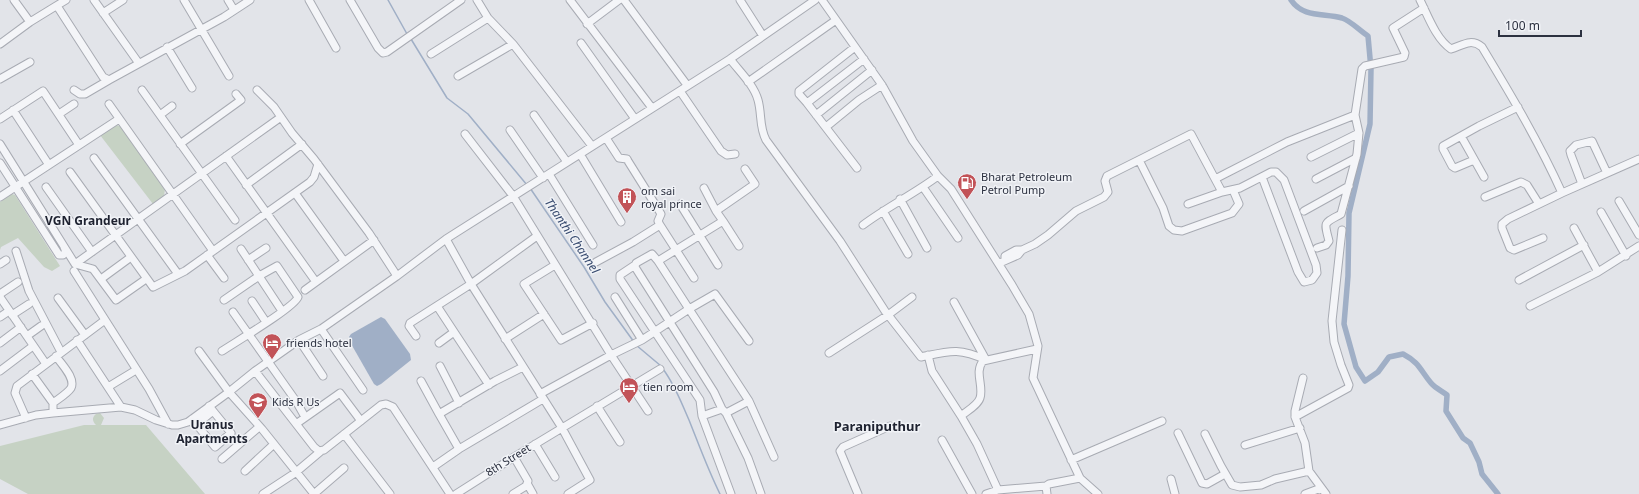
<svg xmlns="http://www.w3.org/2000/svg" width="1639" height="494" font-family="'Noto Sans',sans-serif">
  <rect width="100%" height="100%" fill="#e2e4e9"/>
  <!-- green -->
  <path fill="#c6d2c4" d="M116,125L120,126L165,189L164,196L153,204L100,135Z
    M12,194L15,195L60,266L52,271L44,267L18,238L1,247L0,250V202Z
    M100,413L104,418L101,425H146L205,494H28L0,479V446L84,425H96C93,422 91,418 96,414Z"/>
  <!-- water -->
  <path fill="#a0afc6" d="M381,317L385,319L410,354L411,360L381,384L377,386L374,384L350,342L349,337L351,334Z"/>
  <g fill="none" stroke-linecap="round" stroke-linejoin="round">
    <!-- stream -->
    <path stroke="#a0afc6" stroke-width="1.5" d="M388,0L407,34
      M411,39L447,98L468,114L527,185
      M530,188L584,267L605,302L634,342
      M636,345L661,366
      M663,369C675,385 681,402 689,420C699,445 708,470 720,494"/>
    <!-- canal -->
    <path stroke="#a0afc6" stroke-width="5.5" d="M1291,0C1303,18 1324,13 1342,18C1351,21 1360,31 1368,36L1371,69L1370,124L1349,213L1348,276L1344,324L1356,367L1365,381L1378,372L1389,357L1403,354C1420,363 1420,370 1431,383C1435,388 1442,391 1447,395L1446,411L1463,438L1470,443L1479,462L1482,474L1498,494"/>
    <!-- minor casing -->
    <g stroke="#a8abb3" stroke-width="9">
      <path id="minor" d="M14,0L30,22
        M94,0L138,62
        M184,0L229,76
        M228,0L234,10
        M309,0L336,48
        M350,0L378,48L383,53L387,52L461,0
        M477,0L488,18L513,44L592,146
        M570,0L652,108
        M624,0L687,85
        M740,0L763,36
        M822,0L882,85L913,141L938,176L951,189L1012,285L1029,314L1038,346L1033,378L1080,478L1098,494
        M1420,0C1428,16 1436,39 1451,49C1463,45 1471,38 1482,47C1511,95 1539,142 1562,193L1508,219L1502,224V228L1510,248L1514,250L1543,238
        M56,6L66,0
        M103,13L123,0
        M587,24L619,0
        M581,43L635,119
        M0,44L30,22L56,6L59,9L103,77L109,80L224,17L250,0
        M167,47L192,88
        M431,54L488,18
        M730,59C740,72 754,85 758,100C762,114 759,127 766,140L840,241L885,311L921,357C949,351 959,347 986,360
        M458,76L513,44
        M0,79L30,62
        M748,82L836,20
        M74,90L80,94H85L109,80
        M142,90L235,220
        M257,90L274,107L292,133L314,159L369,233L397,276
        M680,91L721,151L727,155L735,154
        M807,103L799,94V91L855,47
        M109,104L213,251
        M13,110L49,165
        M59,114L74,104
        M160,115L172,106
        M534,115L567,162
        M816,115L872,70
        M0,119L43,91L79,145
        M826,127L859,100L882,85
        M510,130L543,178
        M465,134L513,196L611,355L642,340L615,297
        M1461,136L1484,177
        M606,138L619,158L627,159L628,161L658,209L661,214L658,221L660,225
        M0,144L75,264L93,269L116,300L146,279
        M180,144L241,100L236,94
        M580,154L621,222
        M226,156L316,282
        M1311,157L1359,133
        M94,158L178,274
        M1139,160L1163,208L1169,226L1174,230L1182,231L1232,213L1239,204L1233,190
        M1474,160L1455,168L1452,166L1443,149V146L1479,126L1518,107
        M0,163L59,255H63L66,252L64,247
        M857,168L807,103L864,59
        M70,172L153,287L185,271L310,182L314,177L318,164
        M549,174L593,245
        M1215,179L1287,142L1355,115L1362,69L1365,66L1404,57L1405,53L1393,28L1424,8
        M1316,179L1356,158
        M1582,184L1571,155L1570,151L1576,145L1592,141L1607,173
        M246,185L302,144
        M46,187L92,252
        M923,187L958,238
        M704,188L716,211
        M295,193L344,261
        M1562,193L1639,159
        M0,197L119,119
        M1485,197L1521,182L1527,185L1539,204
        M900,199L927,248
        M1619,201L1639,235
        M680,204L718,265
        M1188,204L1222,192
        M883,211L908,254
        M1304,211L1349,186
        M1601,212L1626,256
        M723,221L739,246
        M863,225C887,207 914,194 938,176
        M1574,228L1598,272L1639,246
        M446,239L471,284L562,428L660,369
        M1317,248L1326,245L1329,241C1324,221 1323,224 1341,214L1357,154L1359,133L1355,115
        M241,249L282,311
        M16,251L29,291L61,352
        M207,255L224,278
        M248,260L266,248
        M1005,260V256L1016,250H1022L1035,244L1048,235L1076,211L1104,197L1108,192L1105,181L1107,176L1191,134L1222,192L1240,188L1271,172H1276L1284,180L1316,265L1317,273L1312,280L1304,282L1298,272L1262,177
        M658,261L652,254L636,263L635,267L714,392L722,409
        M596,262L633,242L660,225L694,278
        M1002,262L1018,255L1022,250
        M0,264L6,260
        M75,264L281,117
        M555,265L524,284L561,340L593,323
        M635,265L620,275V279L700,400L702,416L722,409L726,413
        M74,271L149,389L168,424
        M101,279L131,257
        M1519,280L1584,245
        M305,290L374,240
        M0,294L18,282
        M0,297L46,364
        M58,298L85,335
        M252,301L266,322
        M954,302L986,360
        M437,306L489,385
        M1530,306L1598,272
        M233,312L296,401L305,417
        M12,315L29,304
        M0,317L9,311
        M321,329L363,390
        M27,336L41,326
        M416,336L409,326L410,323L471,284L537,236
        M505,339L544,314
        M77,340L121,407
        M299,340L323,376
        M642,340L689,309L658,261L723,221L716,211L755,184L745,169
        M749,341L715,294L689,309L749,401L726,413L748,458L761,494
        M0,343L21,327
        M439,343L454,332
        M199,351L229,392L262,429L314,494
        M222,351C234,343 295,307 298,297L277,266L259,276L224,300
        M829,353L888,315L912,297
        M928,355L932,371L961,416L977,444L998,490
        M440,366L459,403
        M523,367L495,381L439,414L459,449L543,399
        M0,371L33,346
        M255,371L314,447L319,451L324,450L381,405L386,404L393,407L450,494
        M32,374L53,403
        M1303,378L1295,411V417L1305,443L1309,471L1326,494
        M421,381L439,414
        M108,387L136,370
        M540,394L611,355L648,411
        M749,401L774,457
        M597,406L620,442
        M53,413V403C58,399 67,394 71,388C76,378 61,364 56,356
        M702,416L731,494
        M961,416C967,411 978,405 980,398C984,386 974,372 983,361L1037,349
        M1295,417L1348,388L1349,385L1341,365L1334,342L1332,321L1342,230
        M26,418L15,393L17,386L105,320
        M192,419L215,447L231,433L209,406
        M197,424L213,411
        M296,424L340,393L361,421
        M0,425L36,415L53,413L121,407L135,410L156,420L172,425H178L188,422L229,392L255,371L299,340L321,329L397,276L446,239L730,59L815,0
        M1178,433L1202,483L1207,484L1225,474
        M344,434L390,494
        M1205,434L1221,466L1232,485L1240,487L1261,485L1275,479L1309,471
        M942,440L972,494
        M535,444L555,477
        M1245,445L1300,428
        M222,459L259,427
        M1071,460L1162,421
        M433,467L459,449
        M245,471L274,444
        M1171,479L1175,494
        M528,485L533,494
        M263,494L295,473L321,451
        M314,494L344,468
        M456,494L514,457L562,428L590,480L568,494
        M513,494L526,486L528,481L514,457
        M858,494L840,451L843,447L890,426
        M986,494L998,490L1046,486
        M1047,494L1046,486L1049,484L1080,478
        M1305,494L1321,488"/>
    </g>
    <!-- minor -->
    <use href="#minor" stroke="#f4f5f8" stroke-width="7"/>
  </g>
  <!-- icons -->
  <defs>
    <g id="fuel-pin" transform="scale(1)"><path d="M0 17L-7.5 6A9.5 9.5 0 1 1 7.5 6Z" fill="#c25358" stroke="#f1f3f7"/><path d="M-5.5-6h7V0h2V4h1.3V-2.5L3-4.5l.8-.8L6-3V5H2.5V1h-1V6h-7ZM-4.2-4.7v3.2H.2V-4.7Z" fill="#fff"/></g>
    <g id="building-pin" transform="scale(1)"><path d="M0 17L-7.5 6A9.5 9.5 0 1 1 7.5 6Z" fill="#c25358" stroke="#f1f3f7"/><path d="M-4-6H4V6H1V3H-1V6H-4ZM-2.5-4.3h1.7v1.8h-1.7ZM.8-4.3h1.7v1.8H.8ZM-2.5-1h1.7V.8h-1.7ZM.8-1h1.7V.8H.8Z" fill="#fff"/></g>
    <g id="hotel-pin" transform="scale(1)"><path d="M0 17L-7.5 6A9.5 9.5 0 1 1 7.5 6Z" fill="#c25358" stroke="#f1f3f7"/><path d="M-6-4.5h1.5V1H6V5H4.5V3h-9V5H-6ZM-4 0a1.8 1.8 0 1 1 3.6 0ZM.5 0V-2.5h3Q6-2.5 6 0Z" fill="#fff"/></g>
    <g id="school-pin" transform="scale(1)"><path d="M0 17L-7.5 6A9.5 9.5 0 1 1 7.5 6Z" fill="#c25358" stroke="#f1f3f7"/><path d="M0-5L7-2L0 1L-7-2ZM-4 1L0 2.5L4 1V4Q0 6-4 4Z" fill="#fff"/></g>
  </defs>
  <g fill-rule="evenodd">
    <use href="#fuel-pin" x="967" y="183"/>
    <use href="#building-pin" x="627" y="197"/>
    <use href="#hotel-pin" x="272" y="343"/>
    <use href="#hotel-pin" x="629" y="387"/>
    <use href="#school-pin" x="258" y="402"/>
  </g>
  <g text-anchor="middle" stroke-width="3" stroke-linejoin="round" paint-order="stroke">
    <!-- poi labels -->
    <g font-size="11" fill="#2c3140" stroke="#f1f3f7" text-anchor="start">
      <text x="981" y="181">Bharat Petroleum<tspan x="981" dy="13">Petrol Pump</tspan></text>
      <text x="641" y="195">om sai<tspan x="641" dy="13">royal prince</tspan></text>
      <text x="286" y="347">friends hotel</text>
      <text x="643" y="391">tien room</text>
      <text x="272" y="406">Kids R Us</text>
    </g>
    <!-- street labels -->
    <g font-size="11" fill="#2c3140" stroke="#f1f3f7">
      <text transform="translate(508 460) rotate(-32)" y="4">8th Street</text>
    </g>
    <!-- neighbourhood labels -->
    <g font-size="12" font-weight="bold" fill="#1e2230" stroke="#f1f3f7">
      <text x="88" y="225">VGN Grandeur</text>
      <text x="212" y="429">Uranus<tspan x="212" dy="14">Apartments</tspan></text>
    </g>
    <!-- water labels -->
    <g font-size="12" font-style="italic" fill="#394c70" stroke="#f1f3f7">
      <text transform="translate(572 236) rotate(56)" y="4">Thanthi Channel</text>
    </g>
    <!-- quarter labels -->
    <g font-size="13" font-weight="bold" fill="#1e2230" stroke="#f1f3f7">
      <text x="877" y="431">Paraniputhur</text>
    </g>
  </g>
  <!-- scale -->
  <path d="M1499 30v6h82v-6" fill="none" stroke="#2c3140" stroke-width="2"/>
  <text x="1505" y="30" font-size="12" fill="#2c3140" stroke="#f1f3f7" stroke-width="3" paint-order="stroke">100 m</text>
</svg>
